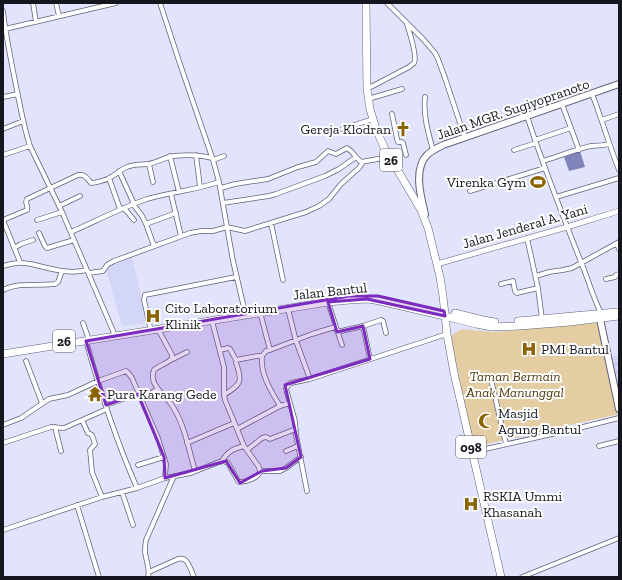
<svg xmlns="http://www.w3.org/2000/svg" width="622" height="580" font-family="'Zilla Slab',serif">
  <defs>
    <pattern id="industrial-grid" width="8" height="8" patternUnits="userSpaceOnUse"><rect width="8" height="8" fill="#d3d6f6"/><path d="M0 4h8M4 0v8" fill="none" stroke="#b4b7d2"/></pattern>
  </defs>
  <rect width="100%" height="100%" fill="#e1e4fc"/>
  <!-- built -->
  <path fill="#d3d6f6" d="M132,257L148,323L122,326L106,269L107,266L120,260Z"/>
  <!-- industrial -->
  <path fill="url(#industrial-grid)" d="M619,356V390L612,357Z"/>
  <!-- park -->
  <path fill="#e4cca3" d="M600,319L619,408V414L474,447L451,338L452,335L462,329L492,332L519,330Z"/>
  <!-- water -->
  <path fill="#7f83b9" d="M580,151L585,167L569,171L564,157Z"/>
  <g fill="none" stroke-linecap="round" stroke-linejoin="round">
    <!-- minor casing -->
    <g stroke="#606278" stroke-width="5.5">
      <path id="minor" d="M33,3L36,22
        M56,3L59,16
        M160,3L180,64L213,160L219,182L233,261L245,312
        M387,3L423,39L435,53L438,59L445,78L465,138
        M3,11C6,38 12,65 17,91C21,110 24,128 30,146L62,212L114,333
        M5,29L116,3
        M367,89L409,67C410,66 413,64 414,63C418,57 409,31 407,24
        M592,94C602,119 609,145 619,170
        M3,97L18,94
        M425,97C423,115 428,132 433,150
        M368,99L402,89
        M562,104L579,150
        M392,114L397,139L398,142H402L403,143L406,155
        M527,116C543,165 562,214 581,262C588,279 593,297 601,313
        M602,120L619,114
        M3,129L23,121
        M342,129L373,119
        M535,140L571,128
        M514,150L536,143
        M3,155L30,146
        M196,155L200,187
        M170,156L179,192
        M213,160L224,156
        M543,161C559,156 574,150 591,146C597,145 603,146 609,144
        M149,164L153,182
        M119,171L134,204
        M109,178L120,209
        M221,188L235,184L268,179L298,167L316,162L328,151L336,154L347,148L352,152L356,157
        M470,191L545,168
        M171,194L181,236
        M556,197L619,178
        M223,203L269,196L276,194L325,176L339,169L356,157L361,162L389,157
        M133,204L142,216L146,224L176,213
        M59,206L80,196
        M124,208L134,220
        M3,220L27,210C29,206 24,203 27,199L78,175C85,174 87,178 91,183C95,183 107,180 111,177C117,174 121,169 127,167C134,164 141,165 148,164C155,163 162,159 169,157C179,154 201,155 212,158
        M3,220L20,262
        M37,220L62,212
        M271,223L283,280
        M146,224L154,246
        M71,232C96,221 121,208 147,199C171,192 196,190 219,182
        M39,233L45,246L47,248L74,240
        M527,238L538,288L542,319
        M617,243L619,249
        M14,248L21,244L33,240
        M3,266C8,265 13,263 18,263C23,262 27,264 31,264C50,268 67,275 87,270
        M89,273L103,271L107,265L114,261L190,233L201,231H213L227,227L245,231L306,212L319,206L329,199L341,184L359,168L363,162
        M536,276L549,272L563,270L572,268L619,242
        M606,279L615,277L616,275L619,274
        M501,284L513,281L515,291L517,293L538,288
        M3,290C19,282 37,286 55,284L58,282L62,271
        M328,302L342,345
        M288,309L296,341L310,379
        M260,312L270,350
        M83,323L88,337
        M363,326L370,359
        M150,327L144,300L145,295L236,277
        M158,329L172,355V358C168,364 159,365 154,370C148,384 164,394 171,404C184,422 189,450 195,471
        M337,332L363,326L381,320L383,321L386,333
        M86,341C100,391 116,440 137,488
        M220,350L228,348L230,349L236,360L257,356H262
        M171,360L187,352
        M26,361L42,403
        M492,384L506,444
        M224,395C241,384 243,382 236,363
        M106,405L138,394L144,395L151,393L158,389
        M280,406C271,391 260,374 262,356L266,351L270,350L312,334L335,327
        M82,420L88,433L92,435L95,444L90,450L92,472L102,497
        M3,425L21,418L49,399L68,395L98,381L126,371L129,374L132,378L158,438L166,464L165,478
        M55,427L61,451
        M237,429L280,406L290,403
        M3,443L51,427L64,428L107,409
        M187,443L234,423
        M599,446L619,441
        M247,450L262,438L266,437L270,439L296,429
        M286,451L298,446
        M472,452L579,428L619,418
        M222,461C228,451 233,449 244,446
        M138,465L164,457
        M260,471H280L286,468L301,457
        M307,491L296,435L295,421L286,389L288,385L291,383L310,379L447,334
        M122,492L133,525
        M77,505L99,577
        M3,530L102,497L137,488L165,478L191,473L219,462L224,461L228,463L238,481L239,482C247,482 257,478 260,472L259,467L244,446L225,400L224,395V367L212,321
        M149,572L178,559C188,556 190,569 194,577
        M148,577C150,570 147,564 146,557C144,552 145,546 146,540L174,476
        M522,577L619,538"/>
    </g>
    <!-- tertiary casing -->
    <g stroke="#606278" stroke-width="6">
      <path id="tertiary" d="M437,264L567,227L619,211"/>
    </g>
    <!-- secondary casing -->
    <g stroke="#606278" stroke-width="8">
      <path id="secondary" d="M425,214C421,198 413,169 427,155C431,151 437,148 443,145L619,84
        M600,319L619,409"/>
    </g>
    <!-- primary casing -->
    <g stroke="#606278" stroke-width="8">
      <path id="primary" d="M366,3L367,89L370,109L376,129L384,147L421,210L428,228L440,277L443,296L447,334L454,373L501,577
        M455,313L483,320L495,322
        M518,321L617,312
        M3,354L328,302L350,300L367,299L375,300L449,317L476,324L492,327L520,326L570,322L619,316"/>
    </g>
    <!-- minor -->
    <use href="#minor" stroke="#fff" stroke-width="4"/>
    <!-- tertiary -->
    <use href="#tertiary" stroke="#fff" stroke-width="5"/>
    <!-- secondary -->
    <use href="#secondary" stroke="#fff" stroke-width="6"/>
    <!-- primary -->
    <use href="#primary" stroke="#fff" stroke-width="7"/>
  </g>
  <!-- marked area -->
  <path fill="#7b2cbf" fill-opacity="0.2" stroke="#7b2cbf" stroke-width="3" stroke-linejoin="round" d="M349,296H378L444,311L445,316L367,299L328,302L337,332L363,326L370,359L285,385L301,457L286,468L262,471L240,483L226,461L165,478L164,457L138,394L106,405L86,341Z"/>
  <!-- icons -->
  <defs>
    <g id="church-bare" transform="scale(1.2)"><path d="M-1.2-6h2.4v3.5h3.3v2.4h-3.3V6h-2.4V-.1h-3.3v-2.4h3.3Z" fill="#8a6303" stroke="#fff" stroke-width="2.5" paint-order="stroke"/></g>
    <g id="stadium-bare" transform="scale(1.2)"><path d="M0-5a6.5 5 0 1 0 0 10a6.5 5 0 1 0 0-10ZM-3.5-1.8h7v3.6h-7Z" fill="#8a6303" stroke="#fff" stroke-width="2.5" paint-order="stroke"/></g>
    <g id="hospital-bare" transform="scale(1.2)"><path d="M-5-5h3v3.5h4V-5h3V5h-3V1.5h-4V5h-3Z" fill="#8a6303" stroke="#fff" stroke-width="2.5" paint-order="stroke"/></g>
    <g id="temple-bare" transform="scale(1.2)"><path d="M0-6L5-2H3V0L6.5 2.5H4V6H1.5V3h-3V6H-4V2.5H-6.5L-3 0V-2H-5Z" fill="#8a6303" stroke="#fff" stroke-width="2.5" paint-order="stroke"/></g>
    <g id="mosque-bare" transform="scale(1.2)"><path d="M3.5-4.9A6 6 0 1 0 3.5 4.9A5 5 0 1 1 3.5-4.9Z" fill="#8a6303" stroke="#fff" stroke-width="2.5" paint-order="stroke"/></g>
  </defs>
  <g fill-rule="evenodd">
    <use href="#church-bare" x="403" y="129"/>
    <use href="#stadium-bare" x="538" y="182"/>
    <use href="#hospital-bare" x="153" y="316"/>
    <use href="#hospital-bare" x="529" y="349"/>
    <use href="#temple-bare" x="95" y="394"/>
    <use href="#mosque-bare" x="486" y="421"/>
    <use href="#hospital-bare" x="471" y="504"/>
  </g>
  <g text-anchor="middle" stroke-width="4" stroke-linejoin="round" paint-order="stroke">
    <!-- shield labels -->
    <g fill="#fff" stroke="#5b5c62" stroke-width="1">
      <rect x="380" y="149" width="22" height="22" rx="3"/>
      <rect x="53" y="330" width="22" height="22" rx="3"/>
      <rect x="456" y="436" width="30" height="22" rx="3"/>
    </g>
    <g font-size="13" font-weight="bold" fill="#15161e">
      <text x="391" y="165">26</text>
      <text x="64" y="346">26</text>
      <text x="471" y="452">098</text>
    </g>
    <!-- street labels -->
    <g font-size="14" fill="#15161e" stroke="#fff">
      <text transform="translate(513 109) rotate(-19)" y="5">Jalan MGR. Sugiyopranoto</text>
      <text transform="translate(525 226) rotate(-16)" y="5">Jalan Jenderal A. Yani</text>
      <text transform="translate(330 291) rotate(-6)" y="5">Jalan Bantul</text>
    </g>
    <!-- poi labels -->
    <g font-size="14" fill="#15161e" stroke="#fff" text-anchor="start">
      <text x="391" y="134" text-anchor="end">Gereja Klodran</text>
      <text x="526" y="187" text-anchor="end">Virenka Gym</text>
      <text x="165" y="313">Cito Laboratorium<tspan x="165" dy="16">Klinik</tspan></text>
      <text x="541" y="354">PMI Bantul</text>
      <text x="107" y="399">Pura Karang Gede</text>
      <text x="498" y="418">Masjid<tspan x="498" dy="16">Agung Bantul</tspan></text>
      <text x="483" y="501">RSKIA Ummi<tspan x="483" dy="16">Khasanah</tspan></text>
    </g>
    <!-- park labels -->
    <g font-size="14" font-style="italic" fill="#533d0f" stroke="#fff">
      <text x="515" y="381">Taman Bermain<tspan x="515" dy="16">Anak Manunggal</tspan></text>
    </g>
  </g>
  <!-- border -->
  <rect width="622" height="580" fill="none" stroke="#15161e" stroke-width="8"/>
</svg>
